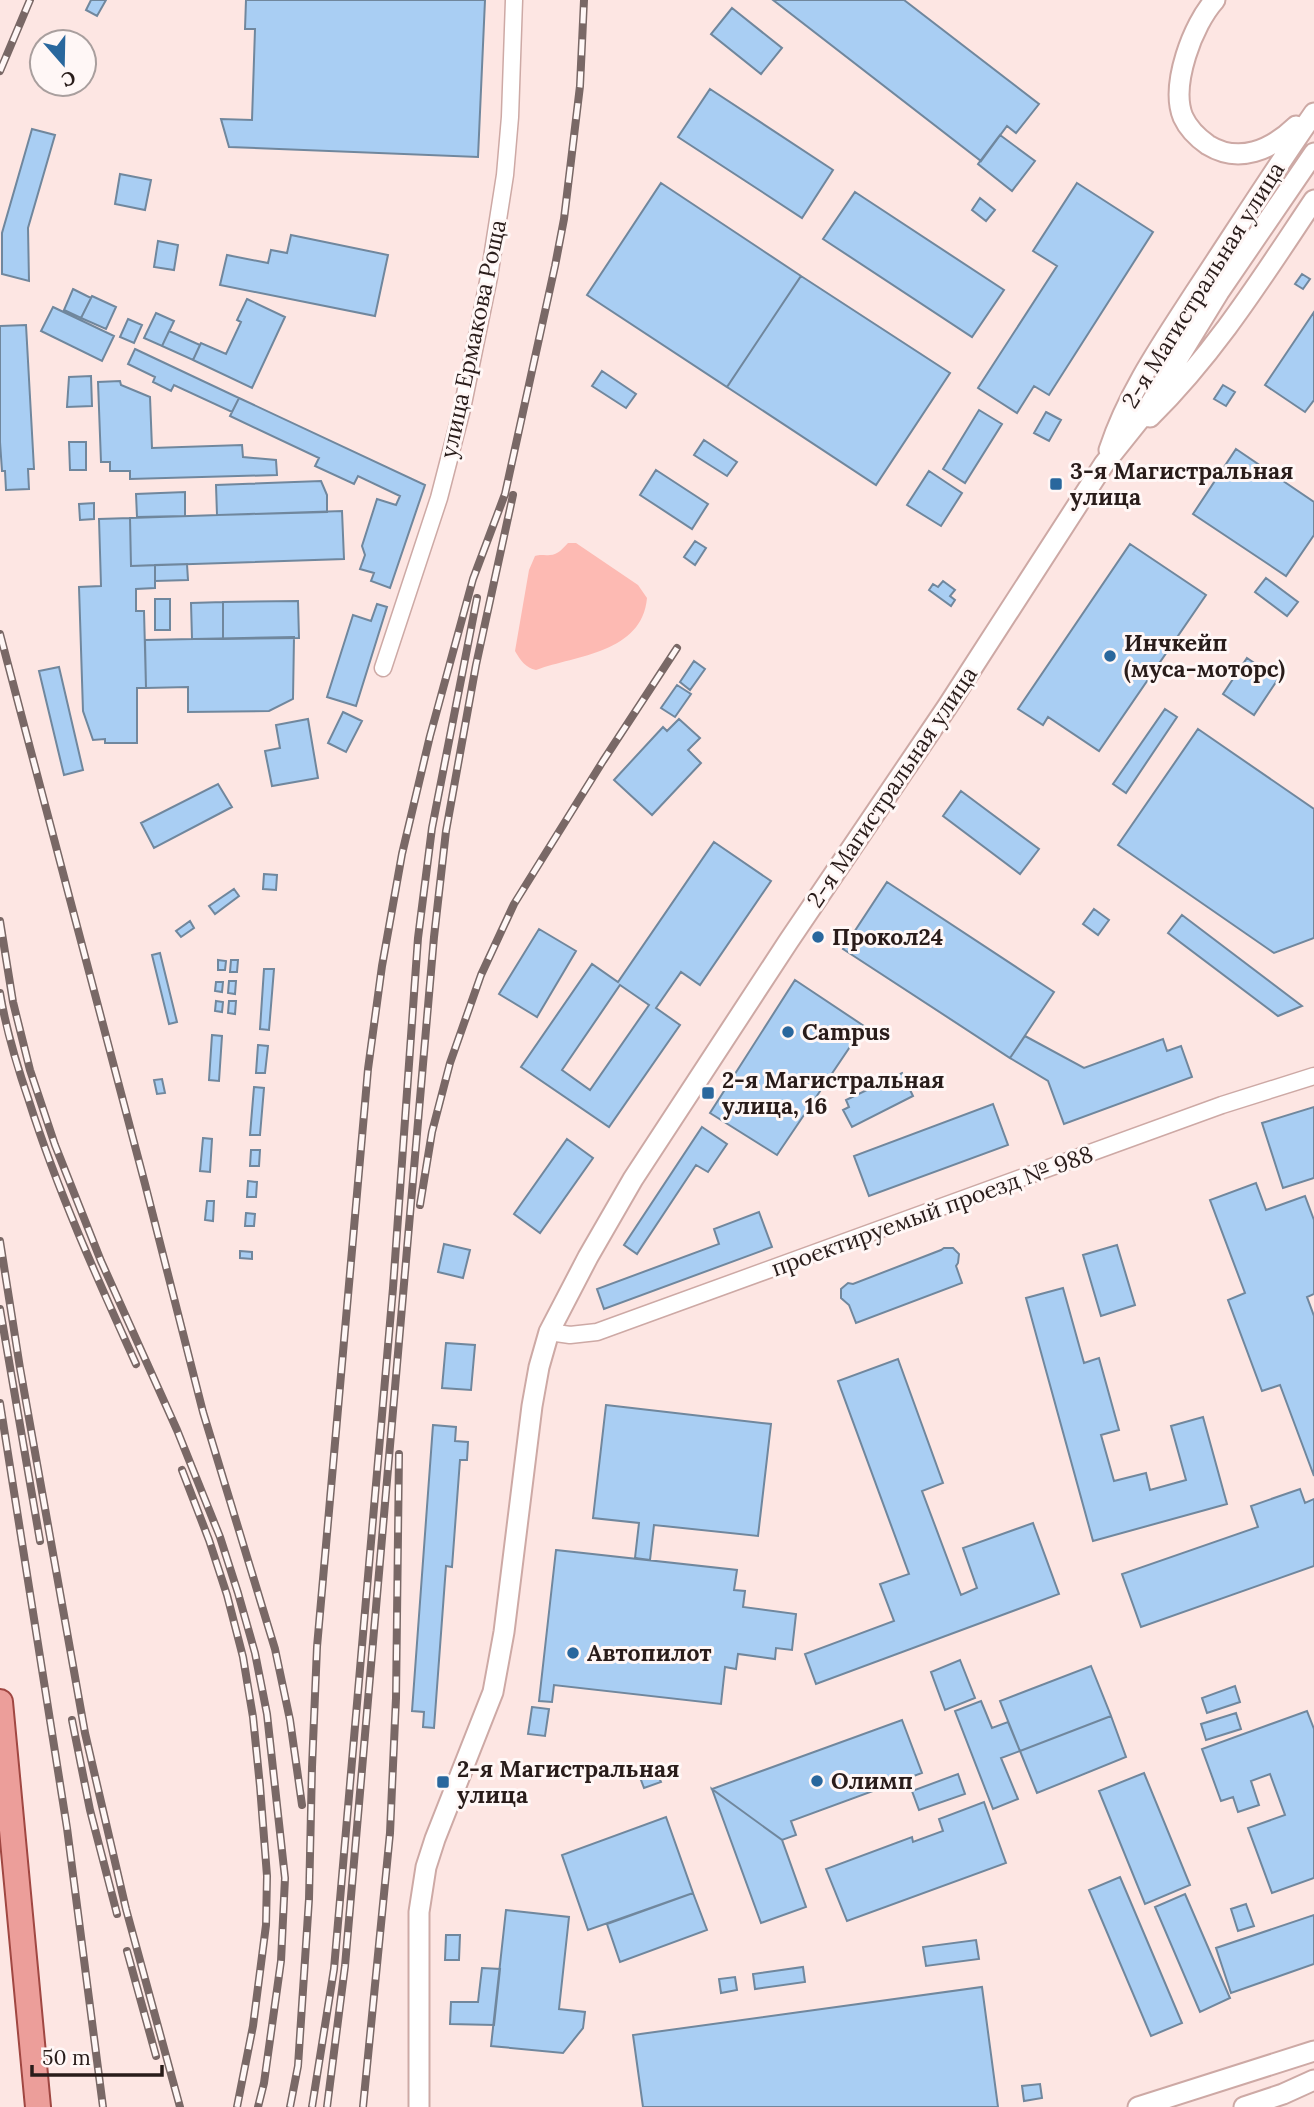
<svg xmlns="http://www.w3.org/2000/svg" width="1314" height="2107" font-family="Lora,serif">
  <rect width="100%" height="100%" fill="#fde6e3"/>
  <!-- green -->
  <path fill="#fdbab3" d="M568,543H576L638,585L647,598C642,653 577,655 536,670C526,668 520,660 515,651L529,570L535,556C542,554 544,556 550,555C558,555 563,548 568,543Z"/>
  <!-- building -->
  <path fill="#a9cef3" stroke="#70879d" stroke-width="2" fill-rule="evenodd" d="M91,0H106L97,16L86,10Z
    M246,0H485L478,157L229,147L221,119L252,120L255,29H245Z
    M773,0H904L1039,104L1016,133L1007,126L981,161Z
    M732,8L782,48L761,74L711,34Z
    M710,89L833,170L802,218L678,137Z
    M32,129L55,135L28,228L29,281L2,274V233Z
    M1000,135L1035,161L1012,191L978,164Z
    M120,174L151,180L145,210L115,204Z
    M661,183L801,276L727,387L587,295Z
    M1077,183L1153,232L1049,395L1034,386L1017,413L978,388L1057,266L1033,251Z
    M855,192L1004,290L972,337L823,239Z
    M980,198L995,210L986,221L972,210Z
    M291,235L388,255L375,316L220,285L227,255L268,263L271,250L287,253Z
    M158,241L178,245L174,270L154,267Z
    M1302,274L1310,279L1303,289L1295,284Z
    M801,276L950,373L876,485L727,387Z
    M73,289L91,298L81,318L64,310Z
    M92,296L116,307L106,329L81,318Z
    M247,299L285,317L252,388L193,360L201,343L226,354L241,322L237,320Z
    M53,307L114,336L102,361L41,331Z
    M1314,312V400L1305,412L1265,385Z
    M156,313L174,321L162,346L144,338Z
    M128,319L142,325L134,343L120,337Z
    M26,325L34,469H28L29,489L6,490L5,471H2L0,442V326Z
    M169,331L200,345L193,360L162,346Z
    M135,349L239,398L232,412L174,385L171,391L153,382L155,377L128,364Z
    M602,371L636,394L626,408L592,386Z
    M91,376L92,406L67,407L69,377Z
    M120,381L121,385L150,397L152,448L242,445L243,457L276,460L277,475L130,479V471H110V462H101L98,382Z
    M1223,385L1235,392L1226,406L1214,399Z
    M239,398L425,485L390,588L371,581L374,573L360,569L365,555L362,546L377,499L396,505L400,496L358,476L354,484L315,466L319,458L230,416Z
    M979,410L1002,424L965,483L943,469Z
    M1046,412L1061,420L1049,441L1034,433Z
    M704,440L737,462L727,476L694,455Z
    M69,442H86V470H70Z
    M1236,449L1314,502V535L1286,576L1193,514Z
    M656,470L708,504L692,529L640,495Z
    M929,471L962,493L941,526L907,505Z
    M321,481L327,495V512L217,515L216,485Z
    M185,492V516L137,517L136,494Z
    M94,503V519L80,520L79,504Z
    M342,511L344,559L131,566L130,518Z
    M130,518L131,566L155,565V588L136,589V611H144L146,688H137V743H105V739L93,740L83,711L79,587L101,586L99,519Z
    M695,541L706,548L695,565L684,557Z
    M1130,544L1206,595L1099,751L1048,717L1043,725L1018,709Z
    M187,564L188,580L155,581V565Z
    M1266,578L1298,602L1287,616L1255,592Z
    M943,581L955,590L950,596L955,600L951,606L929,590L933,584L938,587Z
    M155,599H170V630H155Z
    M298,601L299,638L223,639V602Z
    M223,602V639H192L191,603Z
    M377,604L387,607L356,706L327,697L353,615L371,621Z
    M294,637L293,699L269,711L188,712V687L146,688L145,640Z
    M1247,658L1278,679L1254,715L1223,694Z
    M694,661L705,669L690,690L680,682Z
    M59,667L83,770L64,775L39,671Z
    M677,685L691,694L675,717L661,708Z
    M1165,709L1177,717L1126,793L1113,784Z
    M343,712L362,721L346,752L328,743Z
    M308,719L318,778L272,786L265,751L280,748L276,725Z
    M679,719L700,738L688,750L701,763L652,815L614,780L663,727L667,731Z
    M1198,729L1314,809V938L1274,953L1118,845Z
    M218,784L232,807L154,848L141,823Z
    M961,791L1039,849L1020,874L943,816Z
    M714,842L771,881L700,985L681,972L656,1008L680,1025L609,1127L521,1067L592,964L618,982ZM620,985L649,1005L590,1090L562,1070Z
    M264,874L277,875L276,890L263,889Z
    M887,882L1054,992L1010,1058L843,949Z
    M234,889L239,896L215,914L209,906Z
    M1094,909L1109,920L1098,935L1083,924Z
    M1182,915L1302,1006L1278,1016L1168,933Z
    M190,921L194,928L181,937L176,931Z
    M539,929L576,951L537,1017L499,994Z
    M160,953L177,1022L169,1024L152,955Z
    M218,960L226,961L225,970H218Z
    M231,960H238L237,972H230Z
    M264,969H274L269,1030L260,1029Z
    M795,980L864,1026L777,1155L710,1113Z
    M229,981H236L235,994L228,993Z
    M216,982H223L222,992L215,991Z
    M216,1001L223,1002L222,1012L215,1011Z
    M229,1001H236L235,1014L228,1013Z
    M212,1035L222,1036L219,1081L209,1080Z
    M1025,1036L1084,1068L1163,1039L1167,1051L1181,1046L1192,1077L1064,1124L1048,1081L1010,1058Z
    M258,1045L268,1046L265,1073H256Z
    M902,1073L913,1096L852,1127L843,1110L849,1107L846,1100Z
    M162,1079L165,1093L157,1094L154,1080Z
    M254,1087L264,1088L260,1135H250Z
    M993,1104L1008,1145L869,1196L854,1156Z
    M1314,1107V1178L1283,1188L1262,1123Z
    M702,1127L727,1144L708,1172L696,1165L637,1254L624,1245Z
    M203,1138L212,1139L210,1172L200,1171Z
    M567,1139L593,1158L540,1233L514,1214Z
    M251,1150H260L259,1166H250Z
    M248,1181L257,1182L256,1197H247Z
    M1256,1183L1266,1210L1305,1196L1314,1220V1294L1307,1297L1314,1316V1476L1280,1385L1262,1391L1228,1300L1245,1293L1210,1200Z
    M207,1201H214L213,1221L205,1220Z
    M759,1212L772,1247L604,1309L597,1289L719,1244L714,1229Z
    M246,1213L255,1214L254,1226H245Z
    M444,1244L470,1250L463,1278L438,1272Z
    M1117,1245L1135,1305L1101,1316L1083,1255Z
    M944,1248H953L959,1254L958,1263L956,1266L962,1283L856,1323L849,1305L841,1298V1289L848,1283L853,1284L941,1250Z
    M240,1251L252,1252V1259L240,1258Z
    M1063,1288L1084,1363L1099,1358L1119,1430L1101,1435L1114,1481L1146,1473L1150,1490L1186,1480L1171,1426L1203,1417L1227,1504L1093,1541L1026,1298Z
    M446,1343L475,1345L471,1390L442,1388Z
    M898,1359L943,1483L922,1491L961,1595L977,1588L963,1548L1033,1523L1059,1594L816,1684L805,1654L894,1621L880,1584L909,1574L838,1381Z
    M606,1405L771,1424L758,1536L654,1525L650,1560L635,1558L639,1523L593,1518Z
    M433,1425L456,1427L455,1441L468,1442L467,1460H460L452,1567L446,1566L434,1728L423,1727L424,1712L412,1711Z
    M1300,1489L1305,1503L1314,1499V1566L1141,1627L1122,1574L1258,1527L1251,1506Z
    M556,1550L737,1570L734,1590L745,1591L743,1607L796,1614L792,1650L776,1648L775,1659L738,1654L736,1669L725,1667L721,1704L554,1685L552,1702L539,1701Z
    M960,1660L975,1698L945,1710L931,1672Z
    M1091,1666L1111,1716L1020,1751L1000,1701Z
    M1235,1686L1240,1702L1207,1713L1202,1698Z
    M981,1701L992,1728L1008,1722L1020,1751L1001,1758L1018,1799L993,1809L955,1711Z
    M532,1707L549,1709L545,1736L528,1734Z
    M1307,1711L1314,1729V1878L1272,1893L1248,1828L1285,1815L1270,1774L1251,1781L1259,1805L1238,1812L1233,1797L1221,1801L1202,1749Z
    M1236,1713L1241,1729L1206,1740L1201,1724Z
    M1111,1716L1126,1757L1037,1793L1020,1751Z
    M902,1720L922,1773L791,1821L796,1835L782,1840L712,1789Z
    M654,1766L661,1782L644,1788L638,1772Z
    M1144,1773L1190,1885L1145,1904L1099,1791Z
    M958,1774L965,1794L919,1810L912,1791Z
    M712,1789L782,1840L806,1907L761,1923Z
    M984,1802L1006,1863L847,1921L826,1869L912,1837L913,1842L943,1831L939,1819Z
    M666,1817L693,1893L588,1930L562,1855Z
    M1120,1877L1182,2023L1151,2036L1089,1890Z
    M693,1893L707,1930L620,1962L607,1924Z
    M1185,1894L1230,1998L1200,2012L1155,1907Z
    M1246,1904L1254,1926L1238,1931L1231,1909Z
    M506,1910L569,1917L559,2009L585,2012L583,2028L563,2053L491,2046Z
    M1314,1915V1964L1231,1993L1216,1948Z
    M446,1935H460L459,1960H445Z
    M976,1940L979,1959L926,1966L923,1947Z
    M803,1967L805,1982L755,1989L753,1974Z
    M482,1968L500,1969L494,2025L450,2024L451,2002H478Z
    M735,1977L737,1990L721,1993L719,1979Z
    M982,1987L998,2107H643L633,2035Z
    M1040,2084L1042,2098L1024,2101L1022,2086Z"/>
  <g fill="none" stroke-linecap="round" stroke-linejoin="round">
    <!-- minor casing -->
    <g stroke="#cda9a5" stroke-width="19">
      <path id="minor" d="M383,668L439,498L462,409L489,277L505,175L510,117L514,0
        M549,1332L570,1335L597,1332L1222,1105L1314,1076"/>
    </g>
    <!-- tertiary casing -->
    <g stroke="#cda9a5" stroke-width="23">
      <path id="tertiary" d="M1215,0C1193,24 1170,85 1183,117C1188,128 1198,138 1208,145C1239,164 1271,150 1296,126
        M1150,417C1216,352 1263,276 1314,200
        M1109,450C1128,392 1163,342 1196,291C1235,232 1273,172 1314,113
        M419,2107V1912L426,1867L435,1839L493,1692L504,1632L532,1406L539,1367L549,1332L588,1257L633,1179L788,942L947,707L1104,464L1144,414L1219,292L1314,153
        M1138,2107L1314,2051
        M1244,2107L1283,2094L1314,2080"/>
    </g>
    <!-- primary casing -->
    <g stroke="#a04742" stroke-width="28">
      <path id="primary" d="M0,1702L38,2107"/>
    </g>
    <!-- minor -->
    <use href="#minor" stroke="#fff" stroke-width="16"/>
    <!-- tertiary -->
    <use href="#tertiary" stroke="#fff" stroke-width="19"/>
    <!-- primary -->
    <use href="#primary" stroke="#ec9e9a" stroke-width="24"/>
    <!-- rail casing -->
    <g stroke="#796866" stroke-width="8">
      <path id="rail" d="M0,71L30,0
        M0,634L145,1184L203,1412L275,1649L290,1720L302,1805
        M0,921L13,1002L30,1070L55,1145L101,1261L177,1430L220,1537L238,1593L255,1653L267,1714L285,1878L281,1961L264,2083L258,2107
        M0,993C6,1030 17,1066 29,1101C58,1192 97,1278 136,1364
        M420,1205L432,1132L450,1063L481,975L514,904L603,761L677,648
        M0,1241L20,1368L85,1733L126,1909L180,2107
        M0,1309L40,1541
        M0,1403L67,1828L103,2107
        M182,1470L209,1540L227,1595L243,1657L253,1717L260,1786L267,1876L266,1925L253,2026L237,2107
        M72,1720L90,1810L117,1914
        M127,1951L156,2056
        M290,2107L298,2066L309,1899L312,1767L317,1647L368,1069L382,966L402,854L430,736L473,579L505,494L555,266L564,219L580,86L584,0
        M312,2107L334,1969L393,1288L418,938L432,828L477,598
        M327,2107L345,1966L434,937L446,831L476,665L513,495
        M363,2107L390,1833L396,1698L399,1454"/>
    </g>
    <!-- rail -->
    <use href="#rail" stroke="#fff7f6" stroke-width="5" stroke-dasharray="16" stroke-linecap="butt"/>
  </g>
  <!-- markers -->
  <g fill="#29679d" stroke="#fff7f6" stroke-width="2.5">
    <rect x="1049" y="477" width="14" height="14" rx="3.5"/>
    <circle cx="1110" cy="656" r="7"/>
    <circle cx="818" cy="937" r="7"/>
    <circle cx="788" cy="1032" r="7"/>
    <rect x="701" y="1086" width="14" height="14" rx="3.5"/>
    <circle cx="573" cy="1653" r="7"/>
    <circle cx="817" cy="1781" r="7"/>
    <rect x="436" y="1775" width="14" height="14" rx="3.5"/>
  </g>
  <g text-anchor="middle" stroke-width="6" stroke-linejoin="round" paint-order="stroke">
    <!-- street labels -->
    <g font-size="23" fill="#291c1a" stroke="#fff7f6">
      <text transform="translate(1203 285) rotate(-58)" y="8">2-я Магистральная улица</text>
      <text transform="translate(473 339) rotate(-78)" y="8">улица Ермакова Роща</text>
      <text transform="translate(892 787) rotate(-56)" y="8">2-я Магистральная улица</text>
      <text transform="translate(932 1211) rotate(-20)" y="8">проектируемый проезд № 988</text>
    </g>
    <!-- poi labels -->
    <g font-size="23" font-weight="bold" fill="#291c1a" stroke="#fff7f6" text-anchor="start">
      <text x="1070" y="479">3-я Магистральная<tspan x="1070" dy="26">улица</tspan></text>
      <text x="1124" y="651">Инчкейп<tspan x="1124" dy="26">(муса-моторс)</tspan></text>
      <text x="832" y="945">Прокол24</text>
      <text x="802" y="1040">Campus</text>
      <text x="722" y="1088">2-я Магистральная<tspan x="722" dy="26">улица, 16</tspan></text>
      <text x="587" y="1661">Автопилот</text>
      <text x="457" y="1777">2-я Магистральная<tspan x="457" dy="26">улица</tspan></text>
      <text x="831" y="1789">Олимп</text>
    </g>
  </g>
  <!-- north arrow -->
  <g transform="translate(63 63) rotate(160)"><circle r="33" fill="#fff7f6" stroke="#a99f9e" stroke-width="2"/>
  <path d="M0-5L12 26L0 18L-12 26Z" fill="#29679d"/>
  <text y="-10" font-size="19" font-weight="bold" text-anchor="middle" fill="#291c1a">С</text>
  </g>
  <!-- scale -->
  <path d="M32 2065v10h130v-10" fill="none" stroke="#291c1a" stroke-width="3.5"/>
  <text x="42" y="2065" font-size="21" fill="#291c1a" stroke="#fff7f6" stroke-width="5" paint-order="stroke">50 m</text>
</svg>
